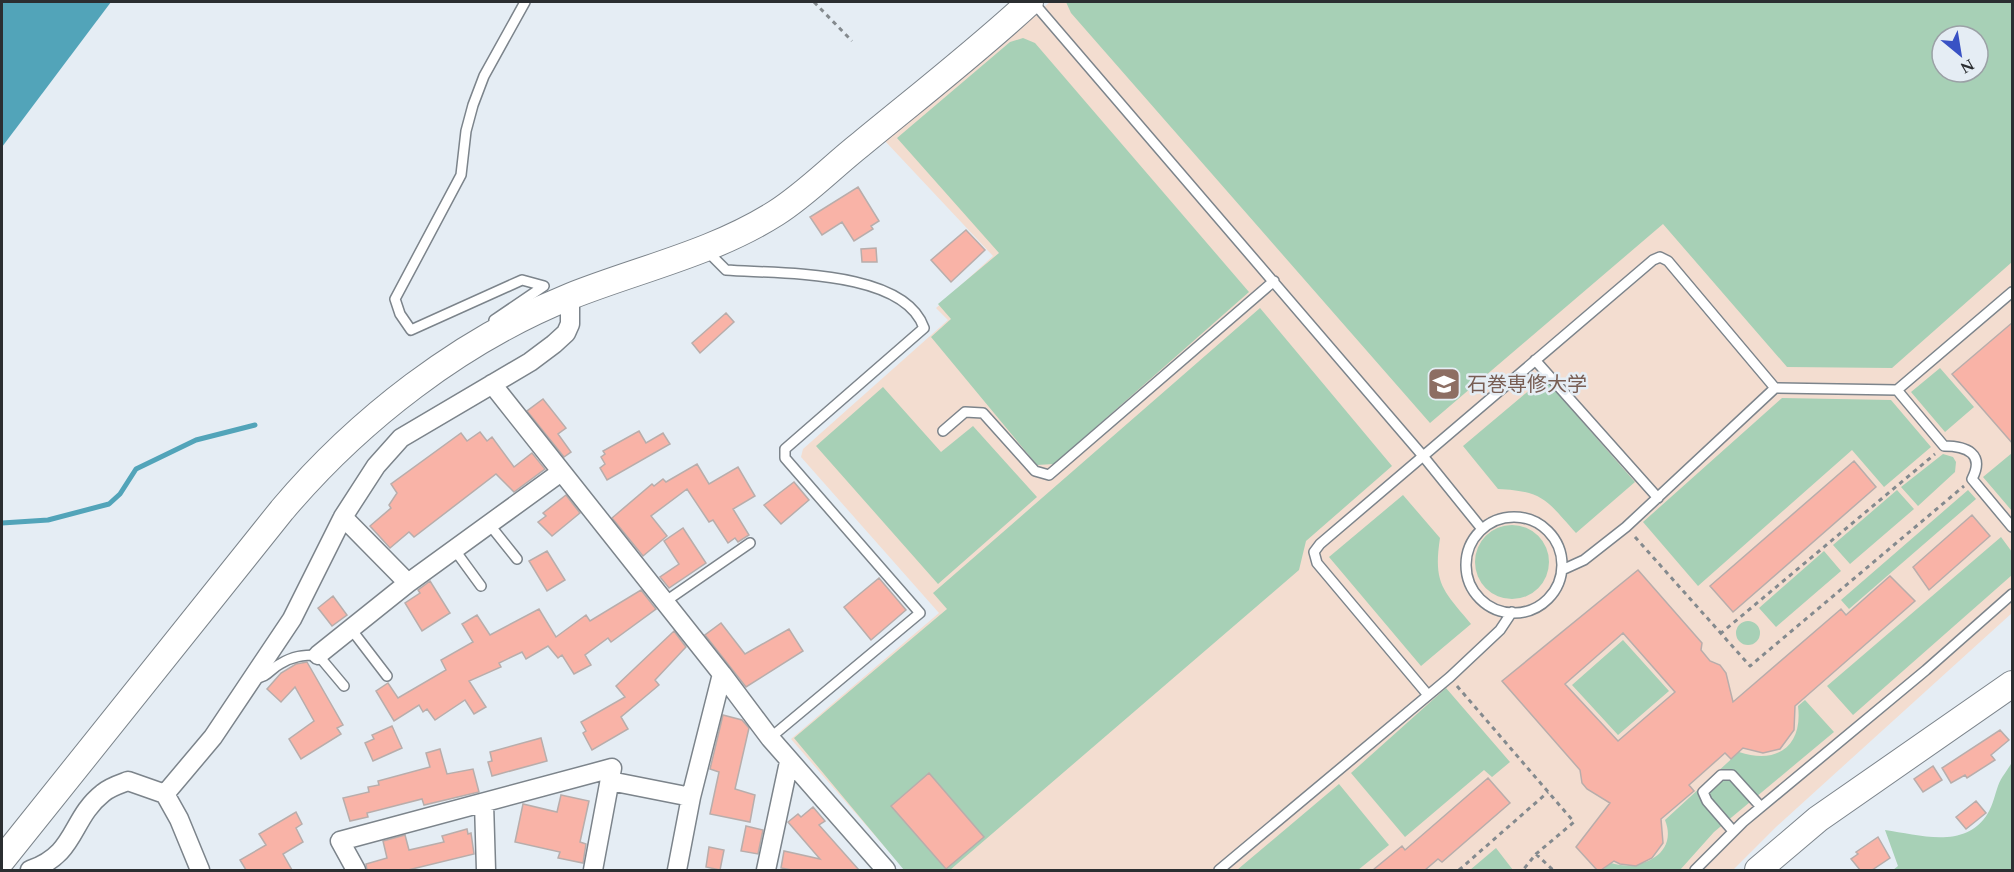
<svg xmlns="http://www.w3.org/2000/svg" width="2014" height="872" font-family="Spectral,'Noto Sans JP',serif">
  <rect width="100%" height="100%" fill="#e5edf4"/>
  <!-- education -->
  <path fill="#f3ddd0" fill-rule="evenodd" d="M1050,2H2012V613L1776,827L1733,870H905L791,739L939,613L801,457L803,449L948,320L936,308L993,256L885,141ZM1942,36H1978V72H1942Z"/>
  <!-- green -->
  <path fill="#a7d0b6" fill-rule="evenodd" d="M1066,2H2012V262L1892,368L1787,367L1663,224L1430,423L1071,13ZM1942,36H1978V72H1942Z
    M1023,38L1035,43L1249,292L1054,464L1037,465L931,337L951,319L938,304L999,253L897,138L1010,42Z
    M1260,308L1392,466L1306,541L1299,570L950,870H904L794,738L947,609L933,593Z
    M1940,368L1974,407L1945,432L1911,392Z
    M1544,378L1635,482L1576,533C1547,501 1544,491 1498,489L1463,446Z
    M883,387L941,452L973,426L1037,497L938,584L816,446Z
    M1782,398L1891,400L1931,447L1884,487L1852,450L1698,586L1643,522Z
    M2012,453V511L1983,477Z
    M1943,454L1953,457L1956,462L1955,472L1918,506L1901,487Z
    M1897,490L1914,509L1850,564L1833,545Z
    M1968,490L1976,499L1849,609L1841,600Z
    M1403,495L1440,538C1433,584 1443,590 1471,624L1421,666L1329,557Z
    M1475 562a37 37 0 1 1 74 0a37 37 0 1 1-74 0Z
    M2001,537L2012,552V575L1853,715L1827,686Z
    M1824,551L1841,571L1776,627L1759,608Z
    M1736 633a12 12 0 1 1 24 0a12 12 0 1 1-24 0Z
    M1623,640L1669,691L1618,735L1572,685Z
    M1446,688L1510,762L1492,777L1484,770L1405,837L1351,773Z
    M1805,700L1834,732L1714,832L1680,870H1602L1611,863C1639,872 1679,855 1665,820L1739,752C1777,765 1803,746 1798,706Z
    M2012,762V870H1893L1898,866L1885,830C1920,835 1966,850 1988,813C1993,805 1995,794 1998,786C2001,777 2008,770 2012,762Z
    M1339,784L1389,845L1358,870H1237Z
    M1496,848L1513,870H1470Z"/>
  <!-- water -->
  <path fill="#52a4b9" d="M2,2H111L2,147Z"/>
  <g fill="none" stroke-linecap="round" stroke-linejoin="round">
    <!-- stream -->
    <path stroke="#52a4b9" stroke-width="5" d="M2,523L48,520L109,504L120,494L136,469L196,440L255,425"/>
  </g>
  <!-- building -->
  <path fill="#f9b3a7" stroke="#b8adab" stroke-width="1.5" fill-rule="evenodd" d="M858,187L879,221L871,226L873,229L854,241L842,222L822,235L810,217Z
    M966,230L985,250L951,282L931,260Z
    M876,248L877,262H862L861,249Z
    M726,313L734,322L700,353L692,343Z
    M2013,322V444L1952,374Z
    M543,399L566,428L558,434L571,452L564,457L527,411Z
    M639,431L646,443L663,433L670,444L607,480L600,468L605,464L601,457L605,454L603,451Z
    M480,432L487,441L492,437L514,467L532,453L545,469L514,492L496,474L414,537L409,532L390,548L370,526L391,508L389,505L397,493L391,484L461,433L467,441Z
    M1854,461L1876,487L1733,612L1710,586Z
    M697,464L709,484L738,467L755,496L733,509L749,535L738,542L735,538L728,543L713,520L709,522L687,489L651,516L667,536L643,556L612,518L652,484L654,486L663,479L666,482Z
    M794,482L809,500L781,524L764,505Z
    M566,495L580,513L552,536L538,522L546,516L543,513Z
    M1972,515L1990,536L1929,590L1913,567Z
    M683,528L706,563L669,588L660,577L679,564L664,541Z
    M547,551L565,580L547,591L529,561Z
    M1638,570L1702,643L1701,650L1710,661L1720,665L1726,673L1733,702L1841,609L1846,615L1890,576L1915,601L1795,706L1794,730L1780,749L1763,753L1743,748L1731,759L1725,753L1689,785L1694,791L1661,819L1663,843L1652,858L1636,866L1620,864L1614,861L1601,870H1597L1576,847L1610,803L1587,789L1582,783L1580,770L1502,681ZM1623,633L1675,692L1618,741L1565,684Z
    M879,578L906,610L871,640L844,607Z
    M430,581L450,613L422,631L405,603L420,593L418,590Z
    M641,590L656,609L611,642L608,638L585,655L591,665L574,674L562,655L558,658L548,646L526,659L522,652L499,663L501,667L469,681L486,707L474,714L465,700L435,720L427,709L423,712L419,705L394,721L376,691L388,683L398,698L446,670L441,660L473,642L462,624L477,615L490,635L539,609L556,637L586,615L590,621Z
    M333,596L347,615L332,626L318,608Z
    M721,623L745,654L789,629L803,651L746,687L705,635Z
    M674,631L686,647L655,680L659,685L621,717L628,729L592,750L583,733L586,731L581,722L625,697L616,686Z
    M307,662L343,725L337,728L341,734L301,759L289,739L314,721L295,687L281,702L267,689L281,673L296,664Z
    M723,715L742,720L749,728L735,789L755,795L750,822L710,814L719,772L710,769Z
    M392,726L402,748L373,761L365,743L374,739L372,735Z
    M2000,730L2009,740L1991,755L1995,760L1967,778L1965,775L1951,783L1942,768Z
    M541,738L547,761L492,776L488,762L492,761L490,752Z
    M440,749L447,774L473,769L479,792L424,805L422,799L367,813L368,817L350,821L343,798L369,792L368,787L379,785L378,781L430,767L426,753Z
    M1933,766L1942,780L1923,792L1914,779Z
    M929,773L984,837L946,869L891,806Z
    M1488,778L1510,803L1442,862L1438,859L1425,870H1373L1402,846L1405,850Z
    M561,795L589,801L580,842L586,844L583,863L558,858L560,852L515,842L523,804L557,812Z
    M1976,801L1986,813L1966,829L1956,817Z
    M813,807L825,821L819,825L859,870H792L781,868L784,851L820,859L788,822L798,814L801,817Z
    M296,812L302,824L296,828L303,842L283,854L292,870H246L240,860L266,845L259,834Z
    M746,826L763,830L758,854L741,851Z
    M467,829L468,834L471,833L474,854L408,870H367L366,864L387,858L383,841L405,835L409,850L444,842L442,836Z
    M1878,837L1890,858L1872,870H1860L1851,859L1858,854L1856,852Z
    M709,847L724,850L720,870L706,867Z"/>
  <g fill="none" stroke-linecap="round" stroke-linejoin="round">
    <!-- lane casing -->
    <g stroke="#7c848b" stroke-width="12">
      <path id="lane" d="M1033,2L1423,456L1482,529
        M706,250L726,270C777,274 904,269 924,328L785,449V458L920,613L770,738
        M494,320L544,286L522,280L411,330L400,314L395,299L461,175L466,131L473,105L484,76L525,2
        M1535,360L1658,498
        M1897,390L1944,446C1967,446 1985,454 1972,479L2012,527
        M943,431L965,412L983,413L1035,471L1049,475L1274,281
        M1466 565a48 48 0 1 1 96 0a48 48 0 1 1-96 0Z
        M489,524L517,559
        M454,549L481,586
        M1562,570L1584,560L1626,527L1775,388
        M666,601L750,543
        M351,629L387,676
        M255,678C267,678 270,669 280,664C293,656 303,655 318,655L344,686
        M1428,695L1317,563L1314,552L1320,544L1653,260L1660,257L1668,261L1775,388L1897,390L2012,292
        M1733,831L1707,801L1703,792L1721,775H1732L1761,807
        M1219,870L1450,677L1500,630L1512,612
        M1695,870L1743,822L1926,670L2012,594"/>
    </g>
    <!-- street casing -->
    <g stroke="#7c848b" stroke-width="21">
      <path id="street" d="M492,384L722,674L770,738L886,870
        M343,517L408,583
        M318,655L408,583L561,472
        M610,781L691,797
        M165,794L179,819L200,870
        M484,803L486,870
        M30,870C77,854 70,819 103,793C110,787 120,784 128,781L165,794L213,737L292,619L343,517L376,466L401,438L530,362L554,344L566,333L570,324V297
        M356,870L340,841L612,768L593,870
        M677,870L691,797L722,674
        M766,870L789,762"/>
    </g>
    <!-- secondary casing -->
    <g stroke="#7c848b" stroke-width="28">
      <path id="secondary" d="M2,860L282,510C358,420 461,340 571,296C639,269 713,253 776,213C806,194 833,166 861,144C918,97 976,52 1030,2
        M1758,870L1818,819L2012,684"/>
    </g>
    <!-- path -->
    <path stroke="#848a8e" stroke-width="3" stroke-dasharray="4.5 4.5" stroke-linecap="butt" d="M814,2L852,41
      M1635,537L1750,666L1964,486
      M1720,634L1935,454
      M1457,686L1574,822L1536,854L1523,870
      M1536,854L1553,870
      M1459,870L1548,792"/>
    <!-- lane -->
    <use href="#lane" stroke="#fff" stroke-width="9"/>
    <!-- street -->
    <use href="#street" stroke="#fff" stroke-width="18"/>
    <!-- secondary -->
    <use href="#secondary" stroke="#fff" stroke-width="26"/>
  </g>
  <!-- icons -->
  <defs>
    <g id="university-square" transform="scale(1.725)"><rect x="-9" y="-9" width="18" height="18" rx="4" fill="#8d6e63" stroke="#e5edf4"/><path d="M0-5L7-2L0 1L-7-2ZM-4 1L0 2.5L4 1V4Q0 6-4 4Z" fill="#fff"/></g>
  </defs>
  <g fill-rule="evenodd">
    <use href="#university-square" x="1444" y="384"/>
  </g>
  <g text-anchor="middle" stroke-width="5" stroke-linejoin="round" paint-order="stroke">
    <!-- education labels -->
    <g font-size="20" fill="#785e54" stroke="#e5edf4" text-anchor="start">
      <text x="1467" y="391">石巻専修大学</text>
    </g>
  </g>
  <!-- border -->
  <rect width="2014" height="872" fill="none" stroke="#2b2e31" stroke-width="6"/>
  <!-- north arrow -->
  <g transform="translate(1960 54) rotate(150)"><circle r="28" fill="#e5edf4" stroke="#9ba1a6" stroke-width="1.5"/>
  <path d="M0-4.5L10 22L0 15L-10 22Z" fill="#3952c4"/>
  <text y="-9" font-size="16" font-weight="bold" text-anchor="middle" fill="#2b2e31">N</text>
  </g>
</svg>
